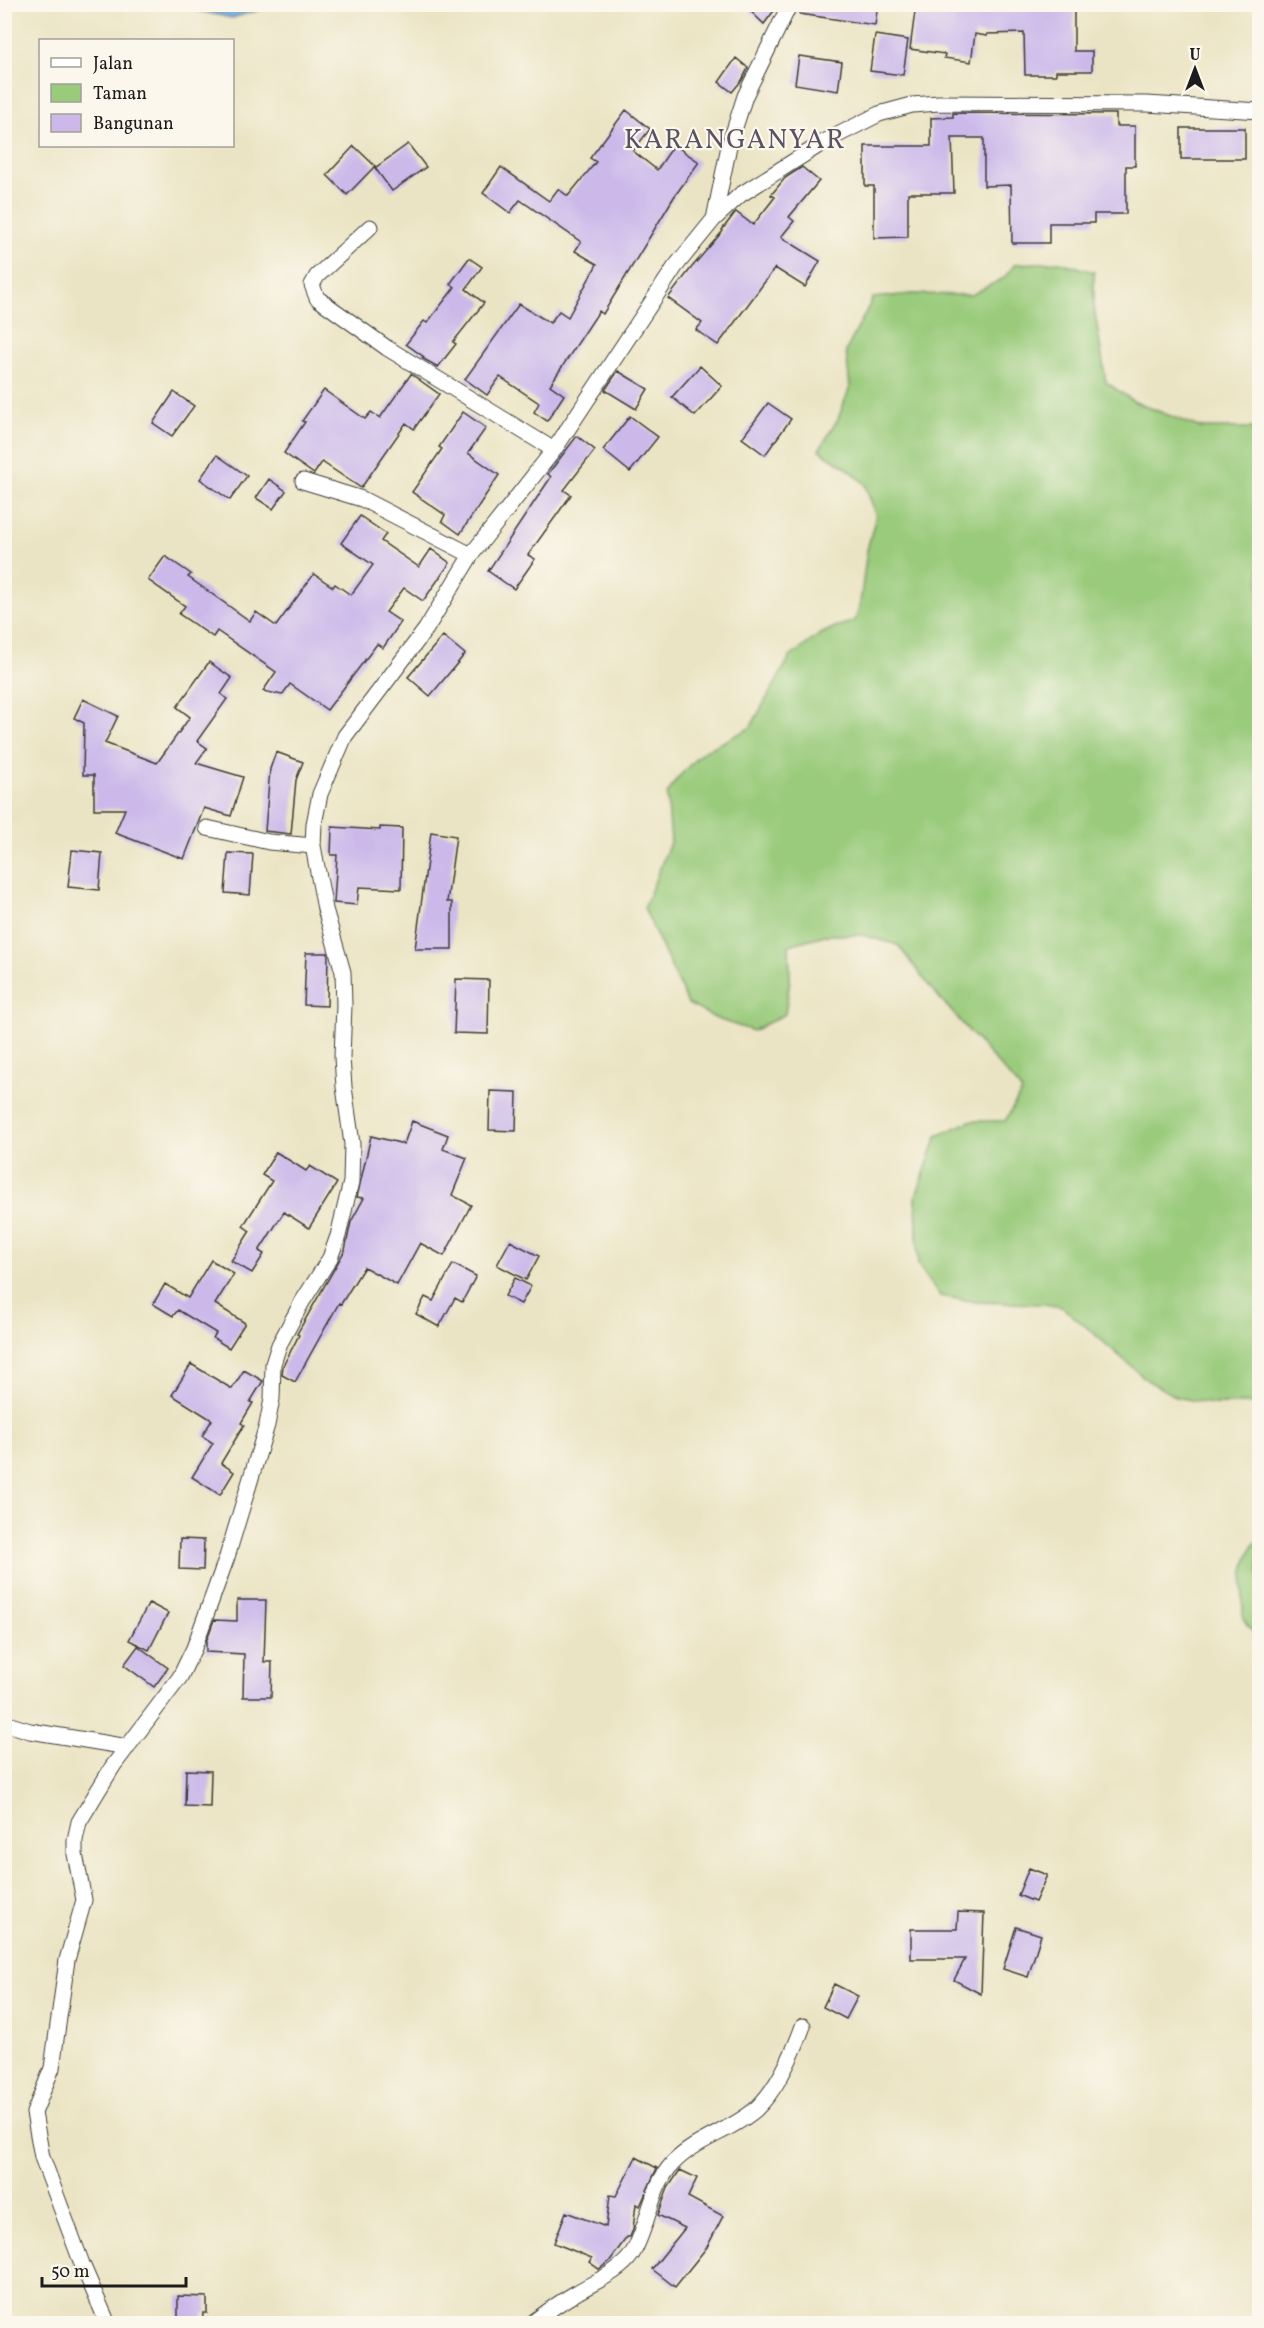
<svg xmlns="http://www.w3.org/2000/svg" width="1264" height="2328" font-family="Vollkorn,serif">
  <rect width="100%" height="100%" fill="#fbf7ec"/>
  <filter id="ink" filterUnits="userSpaceOnUse"><feTurbulence type="fractalNoise" baseFrequency=".0167" numOctaves="2"/><feDisplacementMap in="SourceGraphic" scale="12" xChannelSelector="R" yChannelSelector="G"/><feConvolveMatrix kernelMatrix="1 2 1 2 8 2 1 2 1" color-interpolation-filters="sRGB"/></filter>
  <filter id="wash" filterUnits="userSpaceOnUse"><feTurbulence type="fractalNoise" baseFrequency=".008" numOctaves="4" result="noise"/><feDisplacementMap in="SourceGraphic" scale="24" xChannelSelector="R" yChannelSelector="G"/><feGaussianBlur stdDeviation="1.35" result="paint"/><feColorMatrix in="noise" values="0 0 0 0 0 0 0 0 0 0 0 0 0 0 0 0 0 1.4 0 .05"/><feComposite in="paint" operator="in"/></filter>
  <g filter="url(#wash)">
    <rect width="100%" height="100%" fill="#ebe4c4"/>
    <!-- green -->
    <path fill="#9acb7b" stroke="#5b744c" stroke-width="1.5" d="M1060,262L1094,272V307L1106,382L1135,402L1201,428H1259V1404H1212L1176,1397L1147,1380L1090,1330L1062,1307L1045,1304L975,1302L940,1296L918,1265L916,1196L937,1136L970,1121H1005L1022,1091L930,987L898,945L862,935H825L789,945L790,980L785,1014L753,1031L717,1019L688,1004L644,908L671,840L667,795L676,780L701,753L750,728L790,657L819,635L835,627L855,621L860,604L867,550L876,516L865,484L850,470L819,450L838,419L850,387L846,351L873,298L911,294L971,295L1004,278L1015,264Z
      M1259,1539V1639L1243,1619C1243,1594 1239,1557 1259,1539Z"/>
    <!-- water -->
    <path fill="#67a8da" stroke="#42627b" stroke-width="1.5" d="M189,5H276L232,18L195,10Z"/>
    <g id="blocks">
      <!-- building -->
      <path fill="#ccb9ea" d="M743,4H779L764,24Z
        M801,4H878L875,25L800,14Z
        M916,4H1021V7H1074V51H1092V71H1056V75H1025L1024,33L987,34V36L975,34L971,62L944,58L945,54L910,49Z
        M875,35L908,40L903,75L870,71Z
        M799,56L842,62L838,91L795,84Z
        M736,58L748,68L742,80L732,92L719,82Z
        M626,110L650,129L633,151L657,170L674,145L699,162L674,197L603,314L599,311L550,385L564,395L547,421L534,412L539,403L500,377L487,395L465,379L519,304L550,323L559,311L568,317L597,264L575,251L581,242L520,200L510,213L483,193L501,167L549,201L558,189L568,196L596,162L590,158Z
        M953,113L1116,114V126H1135V166H1126V214H1094V223H1049V243H1012L1011,185L984,186V138H952L954,193H908V237L874,238V186H865V146H931V118L953,117Z
        M1181,128H1245V159H1181Z
        M408,144L426,167L392,191L375,168Z
        M354,146L375,166L347,195L327,175Z
        M802,167L819,181L789,217L794,221L781,237L820,261L805,287L775,268L718,345L696,330L702,323L668,298L692,267L723,231L722,230L734,214L736,212L753,225L775,197L771,195L785,178Z
        M469,258L482,267L466,289L484,303L453,342L456,344L438,367L422,358L424,357L406,344L424,321L427,323L455,287L450,284Z
        M700,366L722,386L695,416L672,397Z
        M618,371L648,389L636,409L605,390Z
        M411,374L439,394L414,429L406,423L361,488L322,462L314,474L284,453L305,422L302,421L324,390L365,419L371,412L380,418Z
        M174,392L194,406L172,436L153,423Z
        M768,403L791,419L765,455L742,438Z
        M463,412L486,428L468,453L499,475L460,534L442,521L445,515L412,492L442,449L439,447Z
        M630,416L658,437L630,472L603,450Z
        M577,436L595,450L564,490L571,495L528,555L535,559L514,589L488,571L551,477L548,474Z
        M217,455L247,476L230,500L200,479Z
        M269,479L286,491L273,509L256,498Z
        M360,516L386,534L381,541L419,567L431,549L450,563L423,601L404,588L386,612L401,622L383,648L377,644L327,710L290,684L282,695L263,691L276,672L217,631L213,637L179,614L185,606L148,580L165,556L191,574L188,577L250,621L256,612L276,626L314,574L333,587L335,584L351,595L373,565L341,543Z
        M443,636L465,654L430,696L408,677Z
        M209,662L232,678L221,694L227,699L197,741L207,748L196,763L243,777L231,816L204,808L184,859L115,833L125,809H94V775H83L84,723L74,718L83,699L118,716L105,743L157,763L190,717L177,707Z
        M276,752L303,762L296,780L291,834L265,831L270,769Z
        M332,827L380,830V827L402,828L401,889L359,887L357,905L334,903L337,855H331Z
        M431,832L456,836L447,902H452V949H415Z
        M72,850L102,853L99,890L68,887Z
        M228,853L253,854L250,895L225,893Z
        M306,953H328L327,1006L304,1005Z
        M456,979L489,980L488,1034L454,1033Z
        M490,1091L517,1092L516,1131L489,1130Z
        M412,1121L448,1135L443,1149L467,1158L452,1195L471,1205L444,1256L420,1243L397,1285L364,1267L341,1304L339,1303L295,1382L282,1375L283,1366L299,1335L297,1334L345,1250L351,1222L364,1198L357,1197L371,1136L404,1144Z
        M276,1152L306,1171L310,1166L337,1183L309,1228L284,1212L259,1251L264,1254L252,1273L231,1261L250,1231L243,1226L272,1181L262,1175Z
        M510,1241L539,1256L526,1280L497,1265Z
        M211,1260L234,1274L215,1304L245,1323L229,1348L213,1338L216,1333L178,1310L173,1316L153,1304L165,1284L188,1298Z
        M453,1264L476,1276L462,1302L455,1298L439,1327L416,1314L425,1297L433,1301Z
        M515,1278L531,1286L521,1304L505,1296Z
        M191,1364L232,1389L244,1370L263,1381L250,1402L253,1403L241,1423L244,1425L221,1463L234,1472L220,1495L192,1477L213,1443L202,1436L212,1420L172,1395Z
        M180,1539L204,1540L203,1570L179,1569Z
        M237,1600H266L264,1662H272L271,1697H243L244,1654L206,1652V1642L214,1620L237,1621Z
        M149,1603L168,1613L149,1650L129,1640Z
        M138,1646L168,1668L154,1687L124,1665Z
        M186,1770L211,1771L210,1807L185,1806Z
        M1029,1868L1047,1875L1035,1902L1018,1895Z
        M958,1912L984,1913L981,1994L954,1980L965,1959H911V1929H957Z
        M1016,1927L1041,1935L1028,1977L1003,1969Z
        M834,1984L858,1996L846,2019L823,2007Z
        M636,2157L657,2168L640,2206L636,2204L633,2229L630,2237H627L609,2262L599,2269L589,2262L592,2258L554,2243L566,2212L606,2227L610,2195L616,2196Z
        M680,2170L697,2178L688,2197L723,2216L707,2247L675,2287L652,2269L685,2228L658,2215L668,2188Z
        M178,2296L207,2297V2313H203L202,2324H178Z"/>
    </g>
  </g>
  <g filter="url(#ink)">
    <use href="#blocks" fill-opacity="0" stroke="#3b3a35" stroke-width="1.5"/>
    <g fill="none" stroke-linecap="round" stroke-linejoin="round">
      <!-- street casing -->
      <g stroke="#3b3a35" stroke-width="17">
        <path id="street" d="M714,219L729,146L745,96L790,4
          M370,227L317,276L312,285L317,298L387,348L554,450
          M303,481L362,499L471,555
          M207,828L269,842L313,846
          M4,1723L30,1731L128,1747
          M108,2324L82,2264L42,2157L34,2113L52,2068L67,1960L84,1900L75,1854V1840L79,1822L113,1766L180,1677L194,1648L227,1557L267,1425L272,1399L273,1364L279,1345L302,1302L330,1258L338,1236L351,1182L352,1144L344,1087L342,1057L344,1005L343,972L325,909L313,846L314,824L320,794L345,736L426,629L471,555L554,450L675,267L714,219L740,195L824,142L879,114L912,105L939,103L1147,104L1260,111
          M531,2324C545,2313 560,2302 576,2293C594,2282 620,2272 632,2254C649,2226 650,2187 673,2163C696,2139 731,2131 756,2109C778,2088 793,2054 803,2026"/>
      </g>
      <!-- street -->
      <use href="#street" stroke="#fff" stroke-width="15"/>
    </g>
  </g>
  <g text-anchor="middle" stroke-width="4.5" stroke-linejoin="round" paint-order="stroke">
    <!-- quarter labels -->
    <g font-size="27" letter-spacing="1.5" fill="#5a5364" stroke="#fbf7ec">
      <text x="735" y="148">KARANGANYAR</text>
    </g>
  </g>
  <!-- margin -->
  <rect width="1264" height="2328" fill="none" stroke="#fbf7ec" stroke-width="24"/>
  <!-- legend -->
  <rect x="39" y="39" width="195" height="108" fill="#fbf7ec" stroke="#a29f99" stroke-width="1.5"/>
  <rect x="51" y="58" width="30" height="9" fill="#ffffff" stroke="#a29f99" stroke-width="1.5"/>
  <text x="93" y="69" font-size="18" fill="#1c1c1c">Jalan</text>
  <rect x="51" y="84" width="30" height="18" fill="#9acb7b" stroke="#a29f99" stroke-width="1.5"/>
  <text x="93" y="99" font-size="18" fill="#1c1c1c">Taman</text>
  <rect x="51" y="114" width="30" height="18" fill="#ccb9ea" stroke="#a29f99" stroke-width="1.5"/>
  <text x="93" y="129" font-size="18" fill="#1c1c1c">Bangunan</text>
  <!-- north arrow -->
  <g transform="translate(1195 69)" stroke="#fbf7ec" stroke-width="4.5" paint-order="stroke">
  <path d="M0-4.5L10 22L0 15L-10 22Z" fill="#1c1c1c"/>
  <text y="-9" font-size="16" font-weight="bold" text-anchor="middle" fill="#1c1c1c">U</text>
  </g>
  <!-- scale -->
  <path d="M42 2277v9h144v-9" fill="none" stroke="#1c1c1c" stroke-width="3"/>
  <text x="51" y="2277" font-size="18" fill="#1c1c1c" stroke="#fbf7ec" stroke-width="4.5" paint-order="stroke">50 m</text>
</svg>
